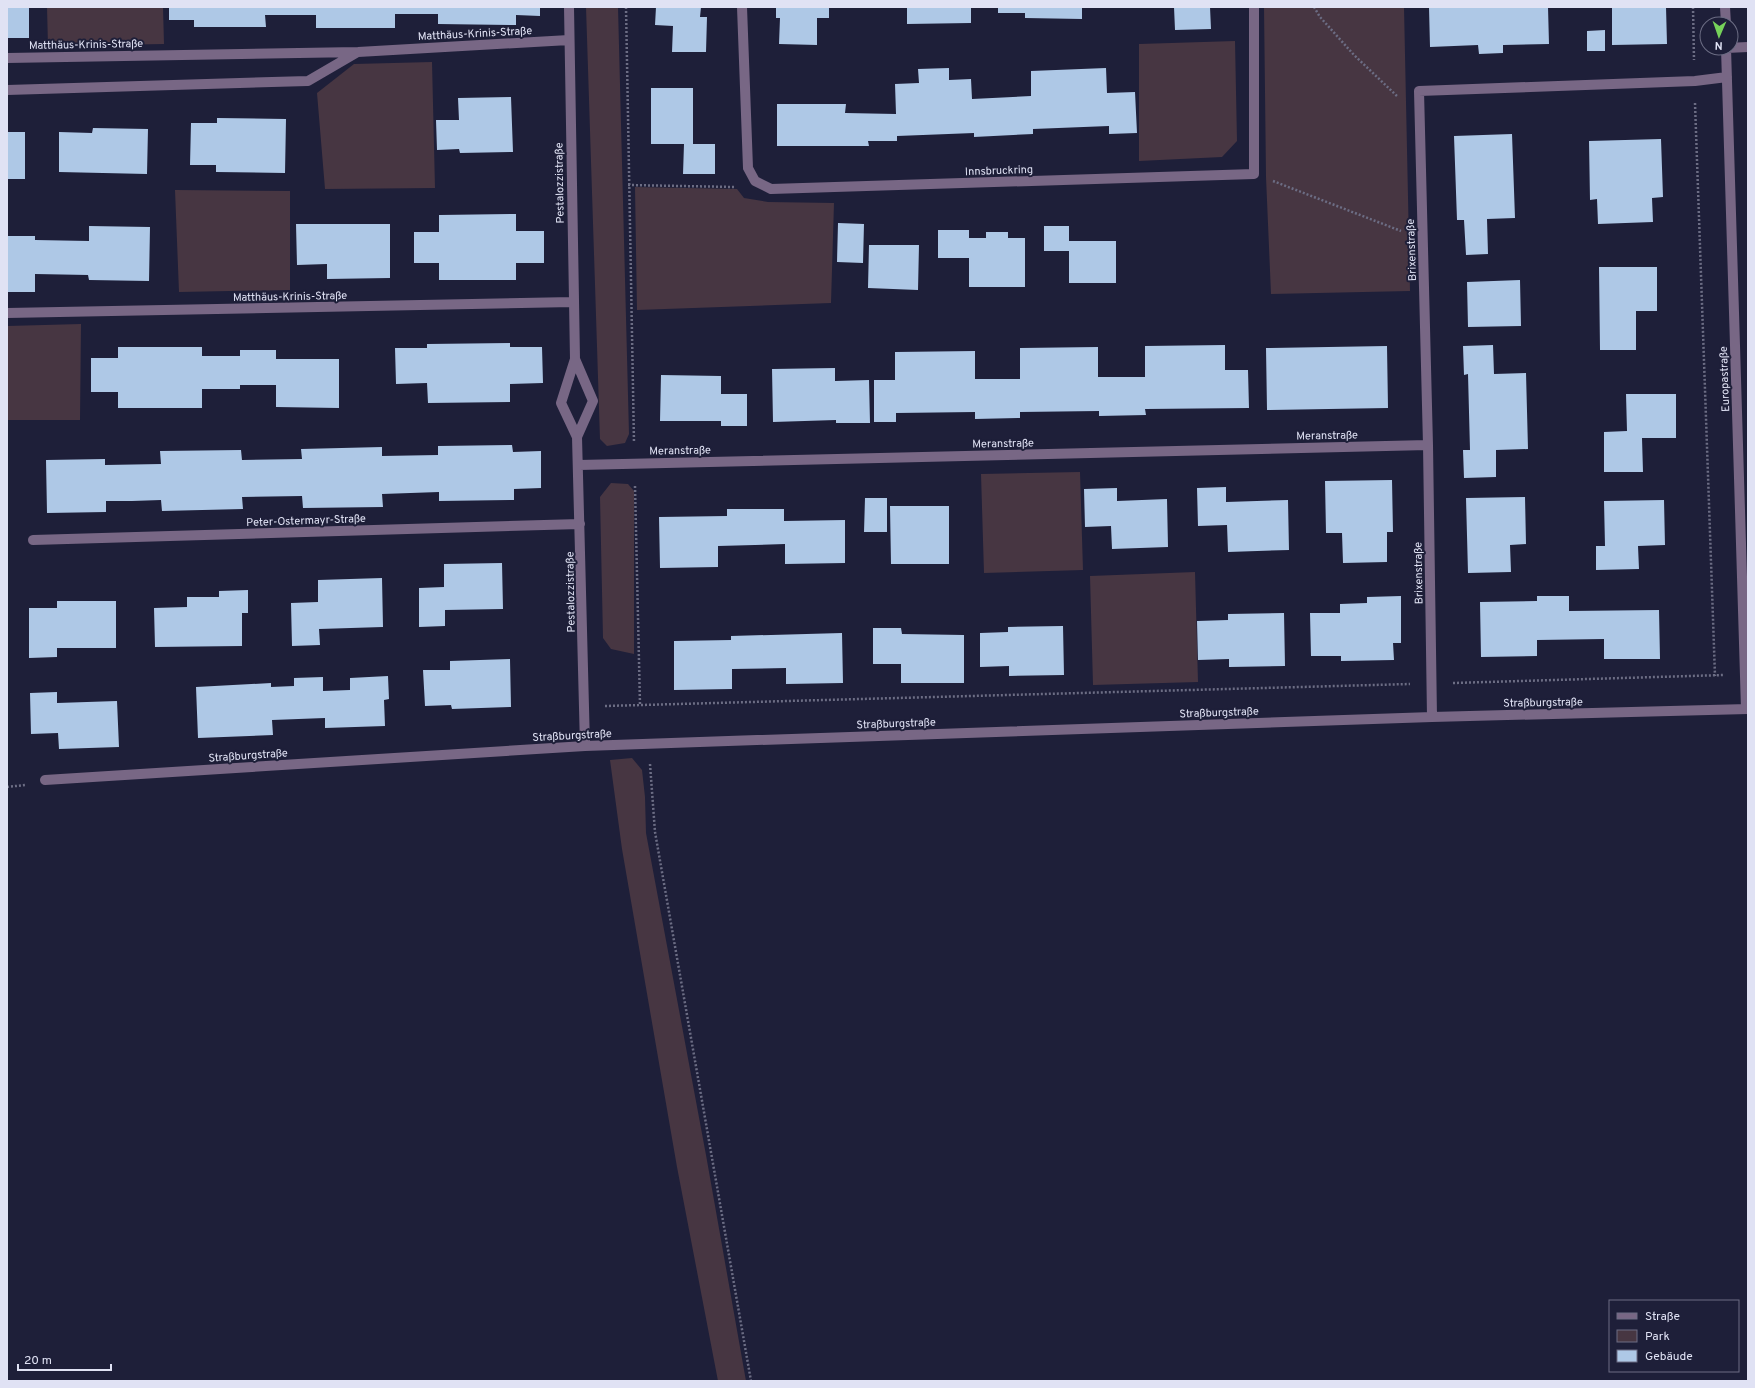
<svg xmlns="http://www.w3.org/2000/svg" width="1755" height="1388" font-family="Overpass,sans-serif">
  <rect width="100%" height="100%" fill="#1e1f39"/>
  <!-- green -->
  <path fill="#473642" d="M47,7H163L164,44L48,46Z
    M586,7H618L629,434L625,443L607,446L600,439Z
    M1264,7H1404L1410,291L1271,294L1266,177Z
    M1235,41L1237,141L1222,157L1139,161V44Z
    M432,62L435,188L325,189L317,93L354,64Z
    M635,187L737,189L744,198L768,202L834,203L831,303L637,310Z
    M175,190L290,191V290L179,292Z
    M81,324L80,420H7V326Z
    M1080,472L1083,570L984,573L981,474Z
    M611,483L628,484L634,491V654L611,649L603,638L600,497Z
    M1195,572L1198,682L1093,685L1090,576Z
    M632,758L642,770L645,797L646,833L706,1155L746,1381H718L677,1167L622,849L610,760Z"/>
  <!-- building -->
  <path fill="#aec8e6" d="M7,7H29V38H7Z
    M169,7H540V16L516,15V25L438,24V14H395V28H316V15H265L266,27H194V20H169Z
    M656,7H701L700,17H707L706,52H672L673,26L655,25Z
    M776,7H829V18H817V45L779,44L780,18H776Z
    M907,7H971V23L907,24Z
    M998,7H1082V19L1025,18V13H998Z
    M1174,7H1210L1211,29L1175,30Z
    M1429,7H1548L1549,44L1503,45V53L1479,54L1478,45L1430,47Z
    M1612,7H1666L1667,44L1612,45Z
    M1605,30V51H1587V31Z
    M949,68V80L971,79L972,99L1031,96V71L1106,68L1107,93L1135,92L1137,133L1109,134V126L1033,129V134L974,137V133L897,136V141H868L869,146H777V104H846L845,113L896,114L895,84L919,83L918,69Z
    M651,88H693V144H715V174H683L684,144H651Z
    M511,97L513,152L460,153L459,149L437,150L436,120H459L458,98Z
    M217,118L286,119L285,173L216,172V165H190L191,123H217Z
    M93,128L148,129L147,174L59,172V132L92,133Z
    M7,132H25V179H7Z
    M1512,134L1515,218L1487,219L1488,254L1466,255L1464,220H1457L1454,136Z
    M1661,139L1663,197L1652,198L1653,222L1598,224L1597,199L1590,200L1589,141Z
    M516,214V231H544V263H516V280H439V263H414V232H439V215Z
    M838,223L864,224L863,263L837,262Z
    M296,224H390V278L327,279V264L297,265Z
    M89,226L150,227L149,281L89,280L88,275L35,274V292H7V236H35V240L89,241Z
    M1044,226H1069V241H1116V283H1069V251H1044Z
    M938,230H969V238H986V232H1008V238H1025V287H969V258H938Z
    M869,245H919L918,290L868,288Z
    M1599,267H1657V311H1636V350H1600Z
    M1520,280L1521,326L1468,327L1467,282Z
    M510,343V347H542L543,383L510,384V402L428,403L427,383L396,384L395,348H427V344Z
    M1225,345V370H1248L1249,408L1145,409L1146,415L1099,416V411L1020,412V418L975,419V412L896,413V422H874V380H895V352L975,351V379H1020V348L1098,347V377H1145V346Z
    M1493,345L1494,374L1526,373L1528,449L1496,450V477L1464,478L1463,450H1470L1468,374L1464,375L1463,346Z
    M1387,346L1388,408L1267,410L1266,348Z
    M118,347H202V356H240V350H276V359H339V408L276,407V385H240V389H202V408H118V392H91V358H118Z
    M835,368V381L869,380L870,423H836V420L773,422L772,369Z
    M661,375L721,376V394H747V426H721V421H660Z
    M1626,394H1676V438H1642L1643,472H1604V432L1627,431Z
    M512,445L513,452L541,451V488L514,489V500L439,501V492L382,494L383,507L303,508L302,496L242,497L243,509L162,511L161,500L132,501H106V512L47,513L46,460L105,459V465L161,464L160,451L241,450L242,460L302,459L301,449L382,447V456L438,455V446Z
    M1392,480L1393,532H1387V562L1343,563L1342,533H1326L1325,481Z
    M1226,487V502L1288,500L1289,550L1228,552L1227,525L1198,526L1197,488Z
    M1117,488V501L1167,499L1168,547L1112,549L1111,526L1085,527L1084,489Z
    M1525,497L1526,544L1510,545L1511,572L1468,573L1466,498Z
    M865,498H887V532H864Z
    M1664,500L1665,545L1638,546L1639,569L1596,570V546H1605L1604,501Z
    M890,506H949V564H891Z
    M727,509H784V521L845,520V563L785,564V544L718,546V567L660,568L659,517L727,516Z
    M502,563L503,609L445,610V626L419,627V588L444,587V564Z
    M382,578L383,627L319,629L320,645L292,646L291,603L318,602V580Z
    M248,590V613H242V646L155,647L154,608L187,607V597H219V591Z
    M1401,596V643H1393L1394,660L1341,661V656H1311L1310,613H1340V604L1367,603V597Z
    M1537,596H1569V611L1659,610L1660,659H1604V639L1537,640V656L1481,657L1480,602L1537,601Z
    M57,601H116V648H57V657L29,658V608H57Z
    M1284,613L1285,666L1229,667V659L1198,660L1197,621L1228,620V614Z
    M1063,626L1064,675L1009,676V666L980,667V633L1008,632V627Z
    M873,628H901L902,634L964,635V683H901V664H873Z
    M842,633L843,683L786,684V668L732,669V689L674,690V641L731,640V636Z
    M510,659L511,707L452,709L451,705L425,706L423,670H450V661Z
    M388,676L389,699L384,700L385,726L325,728V718L272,720L273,735L198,738L196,687L271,683V687L294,686V678L323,677V691L350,690V678Z
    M57,692V703L117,701L119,747L59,749L58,733L31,734L30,693Z"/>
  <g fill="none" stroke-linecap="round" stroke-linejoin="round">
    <!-- path -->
    <path stroke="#6c6d84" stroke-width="2.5" stroke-dasharray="2 2" stroke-linecap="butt" d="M626,7L634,443
      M1314,7L1320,17L1354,55L1398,97
      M1693,7L1694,60
      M1695,103L1715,676
      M1273,181L1401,231
      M628,185L734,187
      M635,486L640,705
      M1453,683L1724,675
      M605,706L1410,684
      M650,764L655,832L751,1381
      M7,787L25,785"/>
    <!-- minor -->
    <path stroke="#786785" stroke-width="10" d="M569,7L575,359L561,403L577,437L585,746
      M742,7L748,168L755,181L771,189L1254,174V7
      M1725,7L1726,24
      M1726,48L1746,709
      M1726,48L1748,47
      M7,58L358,52L569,40
      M7,90L308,81L356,53
      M7,313L573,302
      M575,359L593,401L577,437
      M579,465L1428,445
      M33,540L580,524
      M1432,717L1428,445L1419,91L1695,81L1727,77
      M45,780L585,746L1432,717L1748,709"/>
  </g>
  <g text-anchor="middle" stroke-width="4" stroke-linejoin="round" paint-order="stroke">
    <!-- street labels -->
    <g font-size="11" fill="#e0e2f4" stroke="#1e1f39">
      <text transform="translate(475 33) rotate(-3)" y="4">Matthäus-Krinis-Straße</text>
      <text transform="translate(86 44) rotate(-1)" y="4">Matthäus-Krinis-Straße</text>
      <text transform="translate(999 170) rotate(-2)" y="4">Innsbruckring</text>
      <text transform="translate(559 183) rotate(-91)" y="4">Pestalozzistraße</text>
      <text transform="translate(1411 250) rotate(-92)" y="4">Brixenstraße</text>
      <text transform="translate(290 296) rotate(-1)" y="4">Matthäus-Krinis-Straße</text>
      <text transform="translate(1724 379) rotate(-92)" y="4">Europastraße</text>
      <text transform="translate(1327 435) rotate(-1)" y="4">Meranstraße</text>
      <text transform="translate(1003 443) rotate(-1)" y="4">Meranstraße</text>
      <text transform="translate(680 450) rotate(-1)" y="4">Meranstraße</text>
      <text transform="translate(306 520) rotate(-2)" y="4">Peter-Ostermayr-Straße</text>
      <text transform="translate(1418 573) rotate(-91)" y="4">Brixenstraße</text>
      <text transform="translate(570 592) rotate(-91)" y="4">Pestalozzistraße</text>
      <text transform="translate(1543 702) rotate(-1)" y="4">Straßburgstraße</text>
      <text transform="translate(1219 712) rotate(-2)" y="4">Straßburgstraße</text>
      <text transform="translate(896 723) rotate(-2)" y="4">Straßburgstraße</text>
      <text transform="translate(572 735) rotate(-3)" y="4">Straßburgstraße</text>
      <text transform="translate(248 755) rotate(-4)" y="4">Straßburgstraße</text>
    </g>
  </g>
  <!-- border -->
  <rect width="1755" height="1388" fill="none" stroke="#e0e2f4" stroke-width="16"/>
  <!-- legend -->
  <rect x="1609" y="1300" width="130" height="72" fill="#1e1f39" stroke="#6c6d84"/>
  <rect x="1617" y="1313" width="20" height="6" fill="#786785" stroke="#6c6d84"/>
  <text x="1645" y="1320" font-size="12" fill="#e0e2f4">Straße</text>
  <rect x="1617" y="1330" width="20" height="12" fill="#473642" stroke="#6c6d84"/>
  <text x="1645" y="1340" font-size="12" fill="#e0e2f4">Park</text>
  <rect x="1617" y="1350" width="20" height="12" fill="#aec8e6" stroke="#6c6d84"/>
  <text x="1645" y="1360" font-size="12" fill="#e0e2f4">Gebäude</text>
  <!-- north arrow -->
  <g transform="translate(1719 36) rotate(182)"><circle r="19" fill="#1e1f39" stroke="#6c6d84"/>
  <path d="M0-3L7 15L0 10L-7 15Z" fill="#76d25a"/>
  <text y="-6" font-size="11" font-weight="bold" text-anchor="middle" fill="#e0e2f4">N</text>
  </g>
  <!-- scale -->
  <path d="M18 1364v6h93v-6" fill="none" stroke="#e0e2f4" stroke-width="2"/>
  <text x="24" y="1364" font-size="12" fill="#e0e2f4" stroke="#1e1f39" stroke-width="3" paint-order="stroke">20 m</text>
</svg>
